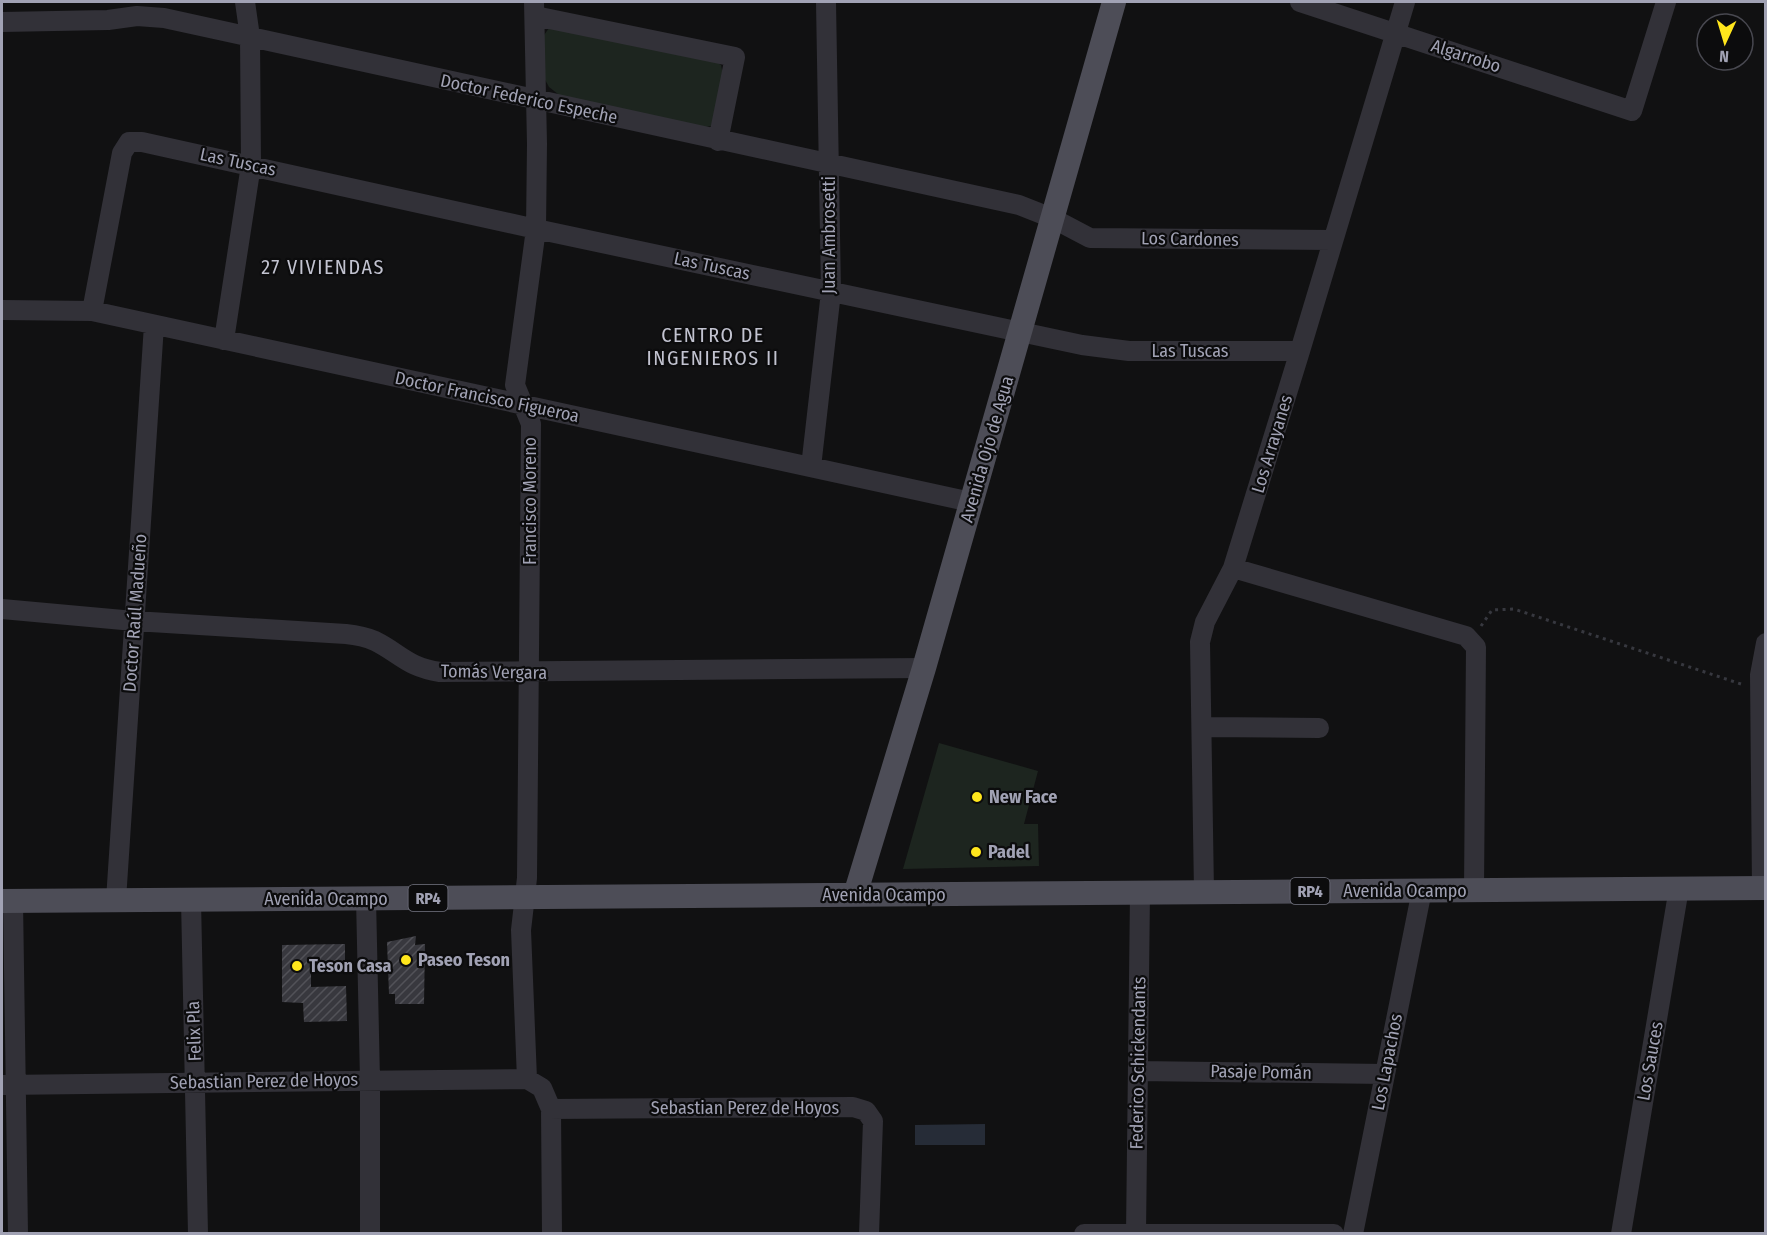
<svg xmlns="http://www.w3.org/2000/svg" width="1767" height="1235" font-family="'Fira Sans Condensed',sans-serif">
  <defs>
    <pattern id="building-hatch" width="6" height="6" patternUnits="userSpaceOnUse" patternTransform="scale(1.5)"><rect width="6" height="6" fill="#38383e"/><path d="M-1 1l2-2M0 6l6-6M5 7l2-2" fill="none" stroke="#525258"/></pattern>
  </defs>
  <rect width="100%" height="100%" fill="#111112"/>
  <!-- green -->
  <path fill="#1d251f" d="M549,28L711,58L721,65C726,84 721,108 711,126L700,128L563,98L549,87L543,76L542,38Z
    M939,743L1038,771L1024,824H1038L1039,866L903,869Z"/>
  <!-- water -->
  <path fill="#262c37" d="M985,1124V1145H915V1125Z"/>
  <!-- building -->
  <path fill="url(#building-hatch)" d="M416,936L415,945L425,944L424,1004H395V994H389L387,942Z
    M345,944V961H311V987L346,986L347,1021L304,1022L303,1003L282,1002V945Z"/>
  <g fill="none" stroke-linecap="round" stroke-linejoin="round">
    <!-- path -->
    <path stroke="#37383f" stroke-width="3" stroke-dasharray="3 4.5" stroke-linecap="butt" d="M1481,626L1492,610L1514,609L1744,685"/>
    <!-- minor -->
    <path stroke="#323138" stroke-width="20" d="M1300,2L1632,111L1666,2
      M535,16L735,57L718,141
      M2,22L108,20L137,16L164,18L1019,205L1052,218L1090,238L1333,240
      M2,310L92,311L971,502
      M92,311L122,153L129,142H142L536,229L1082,345L1129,351H1300
      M224,340L251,165L250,37L245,2
      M811,467L831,292L826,2
      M1233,568L1466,636L1476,647L1474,890
      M2,609L134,621L346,634C356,635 366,637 375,641C401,654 407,667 440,672L924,668
      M1202,727L1319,728
      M1762,888L1760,675L1766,643
      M1204,892L1200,642L1205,622L1233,568L1300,351L1405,2
      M366,898L370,1080V1234
      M116,900L154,325
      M191,900L198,1234
      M13,901L18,1234
      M1138,1071L1385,1074
      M527,1079L521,930L527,878L531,424L515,385L536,229L537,144L534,2
      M2,1085L527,1079L542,1088L551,1109L552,1234
      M551,1109L853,1107L866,1111L873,1121L869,1234
      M1084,1234H1334
      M1136,1234L1140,893
      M1353,1234L1422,890
      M1621,1234L1679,888"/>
    <!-- major -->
    <path stroke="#4d4d57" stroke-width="24" d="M855,895L924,668L1114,2
      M2,901L1766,888"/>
  </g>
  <!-- markers -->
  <g fill="#ffe61c" stroke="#0c0c0d" stroke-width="2">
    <circle cx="977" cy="797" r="6"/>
    <circle cx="976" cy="852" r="6"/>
    <circle cx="406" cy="960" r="6"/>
    <circle cx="297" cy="966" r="6"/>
  </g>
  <g text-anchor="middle" stroke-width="4.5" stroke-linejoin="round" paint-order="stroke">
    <!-- shield labels -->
    <g fill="#0c0c0d" stroke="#747582" stroke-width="1.5">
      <rect x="1290.5" y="878" width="39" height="26" rx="4.5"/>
      <rect x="408.5" y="885" width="39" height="26" rx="4.5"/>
    </g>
    <g font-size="16" font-weight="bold" fill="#a1a2b4">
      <text x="1310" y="897">RP4</text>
      <text x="428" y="904">RP4</text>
    </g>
    <!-- street labels -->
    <g font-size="18" fill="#a1a2b4" stroke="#0c0c0d">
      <text transform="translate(1466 56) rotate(18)" y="6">Algarrobo</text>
      <text transform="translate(529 99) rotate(12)" y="6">Doctor Federico Espeche</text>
      <text transform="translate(238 162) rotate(12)" y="6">Las Tuscas</text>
      <text transform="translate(829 235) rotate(-90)" y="6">Juan Ambrosetti</text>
      <text transform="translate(1190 239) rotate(1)" y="6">Los Cardones</text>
      <text transform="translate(712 266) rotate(12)" y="6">Las Tuscas</text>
      <text x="1190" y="357">Las Tuscas</text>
      <text transform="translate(487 397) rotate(12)" y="6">Doctor Francisco Figueroa</text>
      <text transform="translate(1272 444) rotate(-73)" y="6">Los Arrayanes</text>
      <text transform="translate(987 449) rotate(-74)" y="6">Avenida Ojo de Agua</text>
      <text transform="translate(530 501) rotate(-90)" y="6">Francisco Moreno</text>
      <text transform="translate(135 613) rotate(-86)" y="6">Doctor Raúl Madueño</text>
      <text transform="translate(494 672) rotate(1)" y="6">Tomás Vergara</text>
      <text x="1405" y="897">Avenida Ocampo</text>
      <text x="884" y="901">Avenida Ocampo</text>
      <text x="326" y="905">Avenida Ocampo</text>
      <text transform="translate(194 1031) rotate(-92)" y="6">Felix Pla</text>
      <text transform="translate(1650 1061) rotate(-80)" y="6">Los Sauces</text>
      <text transform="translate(1387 1062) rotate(-79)" y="6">Los Lapachos</text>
      <text transform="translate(1138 1063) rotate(-89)" y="6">Federico Schickendants</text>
      <text transform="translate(1261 1072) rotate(1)" y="6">Pasaje Pomán</text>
      <text transform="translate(264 1081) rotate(-1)" y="6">Sebastian Perez de Hoyos</text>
      <text x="745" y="1114">Sebastian Perez de Hoyos</text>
    </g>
    <!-- poi labels -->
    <g font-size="18" font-weight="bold" fill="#a1a2b4" stroke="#0c0c0d" text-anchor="start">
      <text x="989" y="803">New Face</text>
      <text x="988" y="858">Padel</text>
      <text x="418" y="966">Paseo Teson</text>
      <text x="309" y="972">Teson Casa</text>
    </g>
    <!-- neighbourhood labels -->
    <g font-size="20" letter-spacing="1.5" fill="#c2c3d0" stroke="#0c0c0d">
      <text x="323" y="274">27 VIVIENDAS</text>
      <text x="713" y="342">CENTRO DE<tspan x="713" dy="23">INGENIEROS II</tspan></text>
    </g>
  </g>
  <!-- border -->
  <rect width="1767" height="1235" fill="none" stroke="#a1a2b4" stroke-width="6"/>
  <!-- north arrow -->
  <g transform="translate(1725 42) rotate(184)"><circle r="28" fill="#0c0c0d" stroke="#484850" stroke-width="1.5"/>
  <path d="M0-4.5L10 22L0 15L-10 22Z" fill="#ffe61c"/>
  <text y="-9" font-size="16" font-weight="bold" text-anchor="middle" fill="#a1a2b4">N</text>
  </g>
</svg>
